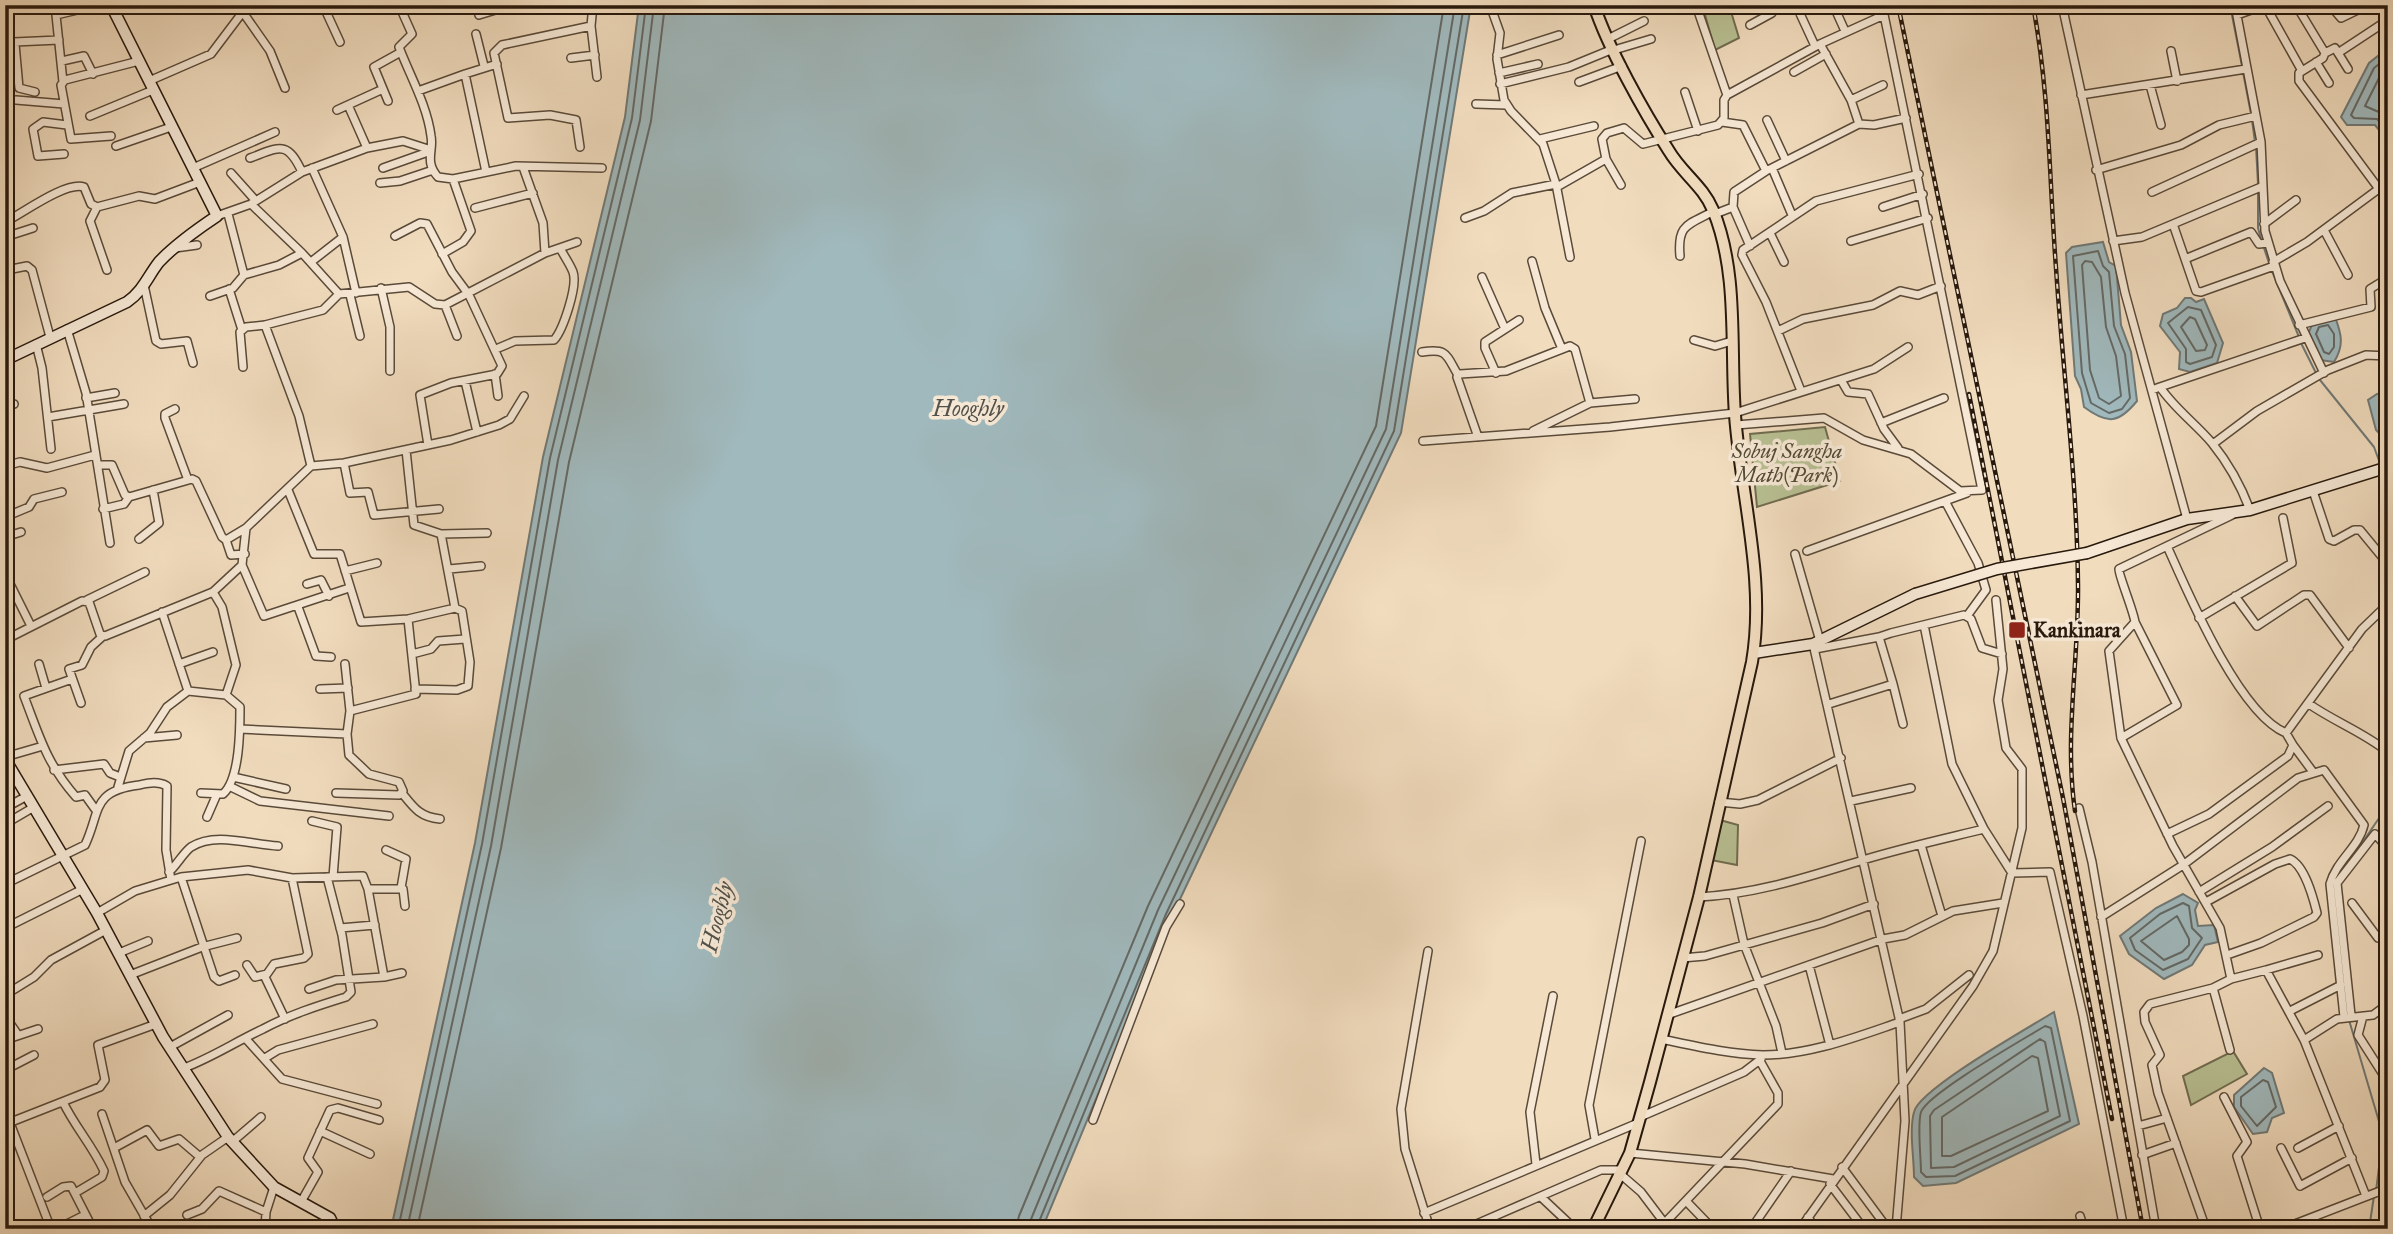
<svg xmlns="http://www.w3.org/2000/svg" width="2393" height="1234" font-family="'IM FELL Great Primer',serif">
  <rect width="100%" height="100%" fill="#f1dcbe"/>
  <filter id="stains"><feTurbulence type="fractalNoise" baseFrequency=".00286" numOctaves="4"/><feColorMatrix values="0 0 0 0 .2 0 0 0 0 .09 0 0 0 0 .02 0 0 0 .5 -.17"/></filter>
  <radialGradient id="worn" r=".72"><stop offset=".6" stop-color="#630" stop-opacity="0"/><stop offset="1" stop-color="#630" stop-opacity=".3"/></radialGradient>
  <!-- green -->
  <path fill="#b8c093" stroke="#706c50" stroke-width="2" d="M1708,5H1729L1739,38L1715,50L1703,8Z
    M1825,427L1840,481L1757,507L1750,434Z
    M1720,820L1738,825L1737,865L1711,860Z
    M2233,1051L2247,1074L2191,1105L2183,1076Z"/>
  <!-- water -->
  <path fill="#a0b9bd" stroke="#707977" stroke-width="2" d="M639,5H1471L1401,433L1172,916L1042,1229H391L475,843L543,457L625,117Z
    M2388,48V141L2375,125H2347L2341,117L2369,63Z
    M2103,242L2109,262L2116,266L2121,325L2131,352L2137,401C2119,423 2108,425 2084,407L2081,389L2075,376L2066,253L2072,247Z
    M2185,298H2191L2196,302L2204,299L2223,343L2217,363L2190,372L2179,369L2180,352L2160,326L2163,314L2177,308Z
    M2335,317C2342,335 2344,346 2334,362L2320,360L2308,334L2312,325Z
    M2388,393V438L2385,439L2376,430L2368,400L2377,394Z
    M2183,894L2198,903L2195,910L2198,926L2214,925L2218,942L2205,945L2192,965L2164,979L2129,954L2120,936L2156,908Z
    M2054,1012L2079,1124L1956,1183L1923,1186L1914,1177C1914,1157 1909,1131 1914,1112C1919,1089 2030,1027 2054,1012Z
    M2264,1068L2272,1073L2284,1113L2272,1118L2267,1132L2253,1134L2234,1107V1095Z"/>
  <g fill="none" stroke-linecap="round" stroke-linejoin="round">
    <!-- shore -->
    <path stroke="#646965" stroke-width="2" d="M2388,57L2374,68L2351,115L2354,118L2377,119L2388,130
      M2388,68L2381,74L2365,106L2388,116
      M2098,251L2103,266L2109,272L2114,326L2125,354L2130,398L2122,409L2109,413L2091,403L2082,373L2073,256Z
      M2085,261L2092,262L2101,277L2106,327L2116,356L2121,396L2109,404L2099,398L2090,370L2082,265Z
      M2188,307L2201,310L2216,345L2212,357L2190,364L2186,362V349L2168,323Z
      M2190,317L2195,319L2207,345L2205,350L2196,351L2181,327Z
      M2328,325L2334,334V347L2329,354L2324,352L2316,334L2319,327Z
      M2183,903L2189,906L2192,928L2202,938L2188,959L2163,970L2135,950L2130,938L2160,914Z
      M2177,916L2189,939V945L2182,952L2164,960L2141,941Z
      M2045,1026L2051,1028L2070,1121L1955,1176L1926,1177L1921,1172C1921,1157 1917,1125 1921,1112C1928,1093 2024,1039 2045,1026Z
      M2040,1039L2045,1042L2060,1116L1954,1167L1931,1168L1930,1116L1934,1110Z
      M2032,1056L2038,1058L2048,1111L1951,1156H1942V1117Z
      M2263,1080L2268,1082L2276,1107L2257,1126L2241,1106V1097Z
      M398,1229L482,844L550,458L632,118L646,5
      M407,1229L491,846L558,460L640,120L654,5
      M417,1229L501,848L569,462L651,121L665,5
      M1016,1229L1019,1216L1148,906L1376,426L1444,5
      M1027,1229L1158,910L1386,429L1455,5
      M1036,1229L1166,914L1394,431L1464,5"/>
    <!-- stream -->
    <path stroke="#707977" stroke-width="2" d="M2230,5L2242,66
      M2243,72L2251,114
      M2252,120L2255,142
      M2256,147L2258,184
      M2258,193V228L2261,239
      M2264,248L2270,266
      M2272,271L2299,337
      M2301,343L2317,375
      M2320,380L2374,447L2381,466
      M2384,474L2388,485
      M2347,865L2388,805
      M2349,1020L2383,1135L2376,1191
      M2369,1229L2374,1196"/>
    <!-- street casing -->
    <g stroke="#5a4a39" stroke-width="10">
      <path id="street" d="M323,5L340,42
        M399,5L412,34L399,47C410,76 427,105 431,136C434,151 424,161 438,177L453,179L516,166L602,168
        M593,5L591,26L597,77
        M1490,5L1500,33L1497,59L1504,100L1511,111L1543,144L1556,184L1570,257
        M1796,5L1815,46
        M1841,5L1836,11L1845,31
        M2062,5L2125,293L2187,519
        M2235,5L2261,142L2265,231L2280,281L2324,373
        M2296,5L2325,53L2323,58L2299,73V81L2379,189
        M2330,5L2341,18L2368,5
        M1697,8L1727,95
        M242,11L270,51L285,88
        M1798,11L1810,5
        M479,15L512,5
        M2237,15L2265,5L2302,71
        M1750,25L1772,13L1773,5
        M476,34L484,66
        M1608,39L1644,21
        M14,42L59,40
        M5,43L15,44L19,88L35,92
        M1614,50L1651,39
        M2171,51L2177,81
        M2325,53L2335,48L2348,69
        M2338,53L2388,20
        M1497,55L1559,35
        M571,58L595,55
        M62,61L84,56L93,74
        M2316,62L2329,83
        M1794,72L1826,54
        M1499,73L1538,64
        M465,74L497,64
        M149,81L211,54L248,5
        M63,82L56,15L99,5
        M1579,82L1622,66
        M1500,84L1569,67L1613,49
        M2150,85L2161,125
        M418,91L465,74L486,172
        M1685,92L1698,131
        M2081,95L2246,69
        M16,100L64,104
        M1851,100L1883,85
        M388,101L374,67L401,52
        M1476,104L1506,105
        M348,105L367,148
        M337,110L383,89
        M90,116L153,90
        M1767,120L1786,161
        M1722,122L1743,125L1766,171
        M1859,124L1874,125L1906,118
        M111,136L71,139L61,85L65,80L139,61
        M1540,139L1594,126
        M116,146L171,127
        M580,147L576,120L550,115L508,118L494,53L502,45L591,26
        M64,154L38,156L33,129L43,122L67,125
        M250,158C280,147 287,140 302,172
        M1606,159L1621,185
        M193,168L275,132
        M312,168L343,237L356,293
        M383,168L428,152
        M1772,168L1792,215
        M2096,170L2181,145L2219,125L2256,116
        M231,173L255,200
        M380,183L400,181L433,170
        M1557,187L1606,159L1602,139L1607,133L1624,128L1643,144L1718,125L1724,118V100L1727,95L1820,44L1884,15
        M2261,187L2173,224L2196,291L2201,292L2274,266
        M2152,192L2261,142
        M251,204L302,253L339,294L409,287L435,304L445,305L545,253L543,223L523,167
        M97,207L90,221L107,270
        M1883,207L1923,194
        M475,208L533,193
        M228,214L244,275
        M1715,214L1733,207
        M217,216L251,204L302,172L367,148L403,141L428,149
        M1465,218L1484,211L1512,193L1556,184
        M5,222C23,213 66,181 84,187L91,204L97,207L139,196L155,199L200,182
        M2264,224L2296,200
        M2324,230L2348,275
        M1770,233L1784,262
        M395,236L420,223L427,224L452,272L469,295L502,366L497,374L451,383L420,395L428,445
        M5,237L33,228
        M1851,241L1928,218
        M2113,241L2142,237L2173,224
        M1750,246L1733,207L1734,192L1766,171L1859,124L1851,100L1820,44
        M175,248L197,245
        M5,251L12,269L27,266L32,270L50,337
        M545,253L577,242
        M442,254L463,242L471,231L453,179
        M1680,256C1677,224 1688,225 1714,211
        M2185,259L2251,232L2259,244L2268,243
        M1532,261L1545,308L1562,349
        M311,262L343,237
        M2273,262L2307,242L2388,182
        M1482,277L1505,329
        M144,285L156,341L161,344L187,341L193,363
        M381,288L390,327V371
        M229,289L242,330
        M350,295L360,336
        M210,296L233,288L244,275L279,265L302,253
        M445,305L457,336
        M265,325L323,310L339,294
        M2299,325L2371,307L2370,289L2388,278
        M67,329L86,393L110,543
        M1778,331L1803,319L1873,305L1900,291L1918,295L1941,286
        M1694,340L1715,346L1732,341
        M36,344L42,368L51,449
        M496,349L515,341L554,340C563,330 578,286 573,272C570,264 564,256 560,248
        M1422,352C1448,348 1446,355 1458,375
        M243,367L240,332L246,327L265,325L299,416L311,466
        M1496,373L1485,348V342L1519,320
        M495,374L498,396
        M1841,380L1848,392L1868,394L1884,429L1898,448
        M465,381L477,432
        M2160,387L2305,338
        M2152,390L2160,387C2175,409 2195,423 2212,443C2229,464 2241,486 2250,510
        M1801,391L1766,302L1742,255L1743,250L1816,201L1919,174
        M86,398L115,393
        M5,406L14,404
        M175,409L165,414V418L188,480
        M48,417L124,404
        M1881,423L1944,398
        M1736,425L1824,418L1863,440L1911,454L1960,491L1982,490L1882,5
        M1533,431L1590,403L1635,399
        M1478,437L1457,377L1460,374L1506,371L1570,346L1575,349L1590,403
        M1423,441L1610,427L1735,413L1874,369L1908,347
        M2213,444L2257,411L2328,370L2366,355L2388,356
        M406,450L414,525L441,534L487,533
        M344,463L451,440L499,425L510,419L524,396
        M98,465H112L125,495L129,497L192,479L196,481L222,537L226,540L246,528
        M5,466L20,462L47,468L95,455
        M288,490L314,554H340L361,622L408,619L455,608L441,534
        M2313,491L2329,539L2334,541L2354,530H2360L2388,564
        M1945,501L1978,563L1986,590L1967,616
        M103,509L124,504L129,497
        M2232,515L2119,569C2118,574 2133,609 2135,622L2109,651L2121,738L2173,846L2220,928L2231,979L2266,970L2304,1040L2366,1196
        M5,517L29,507L34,499L62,492
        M5,537L21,532
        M139,539L159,523L153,490
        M226,540L231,555L245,554
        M2167,546C2188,593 2239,714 2286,733L2362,629L2388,604
        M1807,551L1967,493
        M1795,554L1820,641
        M242,565L264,616L349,588
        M449,569L481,566
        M345,571L377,563
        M5,574L31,626
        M307,584L321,580L329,596
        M213,592L222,607L236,665L226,695
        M2235,596L2257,626L2304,595H2310L2349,648
        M87,600L145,572
        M298,607L316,656L331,657
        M162,612L188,691
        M2199,618L2292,563L2283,518
        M1924,625L1952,764L1984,829L2012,873L2050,872L2083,1016L2124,1229
        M5,640L82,601L89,602L100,634L105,636L213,592L242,565L246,528L311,466L344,463L350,493L368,492L374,515L439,509
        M1813,644L1900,1022L1905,1121L1896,1229
        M1815,649L1879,637
        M412,654L431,649L438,641L465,639
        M39,664L46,688
        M179,664L213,652
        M72,679L24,696C40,738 47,764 76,797L85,795L95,809
        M1893,684L1879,637L1891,633L1964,615L1971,619L1982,648L2002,654
        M320,689L348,688
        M415,689L457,690L468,686L470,662L462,611L455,608
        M81,703L69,669L82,665L91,647L103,636
        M1829,704L1893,684L1903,724
        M2309,704C2335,722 2363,732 2388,752
        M350,711L416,694L408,619
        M240,729L347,734
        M144,738L177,735
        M2121,738L2177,705L2135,622
        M2293,745L2313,772
        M5,757L43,746
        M54,770L104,764L110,773L120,777
        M233,777L286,789
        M229,786L260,801L389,816
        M118,787L129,751L150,733L167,707L188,691L226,695L240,707C240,729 240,779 223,794L201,793
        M336,793L399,795L403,791L399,782L369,774L349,755L347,734L350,711L345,664
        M402,793C414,808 420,817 440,819
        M1851,801L1911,788
        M1719,802L1740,804L1758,800L1841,758
        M5,808L27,796
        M2079,808L2092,862L2156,1229
        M207,817L217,794
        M312,821L337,827L333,877
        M5,824L34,807
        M2167,834L2209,814L2288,756L2293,745L2286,733
        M1921,845L1942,916
        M386,850L406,859L401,888
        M169,872C177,865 183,853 191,847C215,831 252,845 278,846
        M181,877L214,977L219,981L235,975
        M5,884L85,845C101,811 91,791 139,785C149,783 158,781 167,786L166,850L171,880
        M2199,892L2272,847L2328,806
        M1733,895L1744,944L1776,1026L1782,1053
        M1699,897C1757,894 1807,877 1863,860C1902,848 1943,839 1984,829
        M2206,902L2275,864L2290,859C2305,866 2313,897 2317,913L2314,917L2261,943L2227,955
        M2352,903L2378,938L2388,936
        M97,913L135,891L181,877L248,870L292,878L363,876L368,889H403L405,906
        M2101,917L2183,865L2298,778L2324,770L2364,825C2359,847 2336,861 2330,884L2344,1017
        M5,928L83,889
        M340,928L375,925
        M1428,951L1401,1109L1405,1149L1430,1229
        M119,953L148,941
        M1682,958L1705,956L1822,923L1874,904
        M247,965L255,977L267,974L274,964L304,958L308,954L292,878
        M1809,965L1830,1045
        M2266,970L2318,955
        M130,975L202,947L237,938
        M264,975L285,1019
        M384,977L402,973
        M2213,988L2230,1050
        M309,989L336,980L384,977L368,889
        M5,995L34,977L51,960L106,930
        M2290,1011L2341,985
        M1667,1015L1883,939L1905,935L1953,911L2003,903
        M2351,1015L2337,883L2375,834L2384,844L2388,839
        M5,1016L16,1032L14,1037L5,1041
        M2363,1016L2358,1035L2388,1082
        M1899,1019L1926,1009L1969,975
        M14,1037L38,1029
        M246,1039L282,1079L377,1104
        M1661,1039C1695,1046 1728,1054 1763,1055C1810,1055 1856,1037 1900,1022
        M2304,1040L2337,1019L2373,1015L2388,1004
        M170,1047L228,1015
        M265,1058L278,1050L373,1024
        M184,1068C213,1057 235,1042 263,1029C289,1015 317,1006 346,997L351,992L342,935L327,877
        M5,1070L34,1055
        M2224,1097L2247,1142L2237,1156L2260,1229
        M63,1102C75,1127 92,1145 104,1171L102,1177L75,1193
        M5,1110L51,1229
        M102,1114L125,1182L152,1229
        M1640,1117L1744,1072L1761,1059
        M1093,1120L1166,927L1180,904
        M11,1122L100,1087L105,1080L98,1045L156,1024
        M2138,1126L2167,1118
        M320,1131L370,1154
        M1595,1139L1589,1105L1641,841
        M232,1142L261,1117
        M114,1148L147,1130L159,1146L179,1139L200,1157
        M2281,1148L2300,1186L2352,1158
        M2298,1148L2339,1126
        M1630,1153L1745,1164L1833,1179
        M2142,1155L2176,1143
        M1536,1164L1530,1112L1553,996
        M1842,1167L1888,1229
        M1619,1173L1641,1192L1669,1229
        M1830,1184L1864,1229
        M47,1197L63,1187L71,1186L93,1229
        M1541,1197L1575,1229
        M301,1202L318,1172L308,1158L330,1110L338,1108L379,1120
        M1687,1202L1713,1229
        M1424,1213L1638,1123
        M187,1215L202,1209L219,1191L266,1212
        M144,1216L170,1195L202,1155L228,1137
        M2080,1216L2084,1229
        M1808,1217L1815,1229
        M57,1229L85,1215
        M265,1229L266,1212L274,1187
        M1465,1229L1601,1170H1620
        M1659,1229L1778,1104V1093L1760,1061
        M1751,1229L1791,1171
        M1800,1229L1973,986L1993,951L2022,828V769L2006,748L1998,700L2003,669L1996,600
        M2206,1229L2158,1093L2152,1065L2160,1055L2145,1022L2144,1012L2150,1004L2213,988L2231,979
        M2282,1229L2388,1188"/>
    </g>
    <!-- secondary casing -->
    <g stroke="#28190d" stroke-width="13">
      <path id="secondary" d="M5,360L127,302C143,291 148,276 159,262C176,244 196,230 217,216L111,5
        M2087,553L2187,519L2250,510L2388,467
        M1754,653L1813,644L1915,594
        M5,759L97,913L163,1037L228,1137L274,1187L330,1218L335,1229"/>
    </g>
    <!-- primary casing -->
    <g stroke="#28190d" stroke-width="14">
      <path id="primary" d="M1593,1229L1630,1153L1650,1082L1699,897L1752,662C1766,580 1741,497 1735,415C1730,348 1739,273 1713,210C1703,186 1682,173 1669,151C1644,112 1608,48 1594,5"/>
    </g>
    <!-- street -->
    <use href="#street" stroke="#f6e8d5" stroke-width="7"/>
    <!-- secondary -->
    <use href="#secondary" stroke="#f6e8d5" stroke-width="10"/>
    <!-- primary -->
    <use href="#primary" stroke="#f1dcbe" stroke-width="10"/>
    <!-- rail casing -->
    <g stroke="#28190d" stroke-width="4.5">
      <path id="rail" d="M1898,5L2063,798L2143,1229
        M2033,5C2050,97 2049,177 2056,268C2063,373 2077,479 2078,584C2079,660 2064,736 2075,811
        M1969,394L2112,1119"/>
    </g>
    <!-- rail -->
    <use href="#rail" stroke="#f6e8d5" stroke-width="2" stroke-dasharray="5" stroke-linecap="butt"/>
    <!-- secondary-bridge casing -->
    <g stroke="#28190d" stroke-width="13" stroke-linecap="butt">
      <path id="secondary-bridge" d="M1915,594L1997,569L2087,553"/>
    </g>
    <!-- secondary-bridge -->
    <use href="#secondary-bridge" stroke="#f6e8d5" stroke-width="10"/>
  </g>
  <!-- markers -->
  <rect fill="#8f2418" stroke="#f6e8d5" stroke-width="2.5" x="2008" y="621" width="18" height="18" rx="3.5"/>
  <g text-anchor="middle" stroke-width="7" stroke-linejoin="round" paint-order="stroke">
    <!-- park labels -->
    <g font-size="21" font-style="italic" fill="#534b35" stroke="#f6e8d5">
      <text x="1787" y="458">Sobuj Sangha<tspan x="1787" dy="24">Math(Park)</tspan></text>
    </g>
    <!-- poi labels -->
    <g font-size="21" font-weight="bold" fill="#28190d" stroke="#f6e8d5" text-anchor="start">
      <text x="2033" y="637">Kankinara</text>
    </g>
    <!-- water labels -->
    <g font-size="23" font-style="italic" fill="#52514b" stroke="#f6e8d5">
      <text x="968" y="416">Hooghly</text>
      <text transform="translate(717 917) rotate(-76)" y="8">Hooghly</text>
    </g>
  </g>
  <!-- margin -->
  <rect width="2393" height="1234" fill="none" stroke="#f1dcbe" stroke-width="28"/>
  <rect x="7" y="7" width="2379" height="1220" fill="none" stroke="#28190d" stroke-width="3.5"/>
  <rect x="14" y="14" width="2365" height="1206" fill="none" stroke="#28190d" stroke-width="2"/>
  <rect width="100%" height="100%" filter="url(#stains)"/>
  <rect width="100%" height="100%" fill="url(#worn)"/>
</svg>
